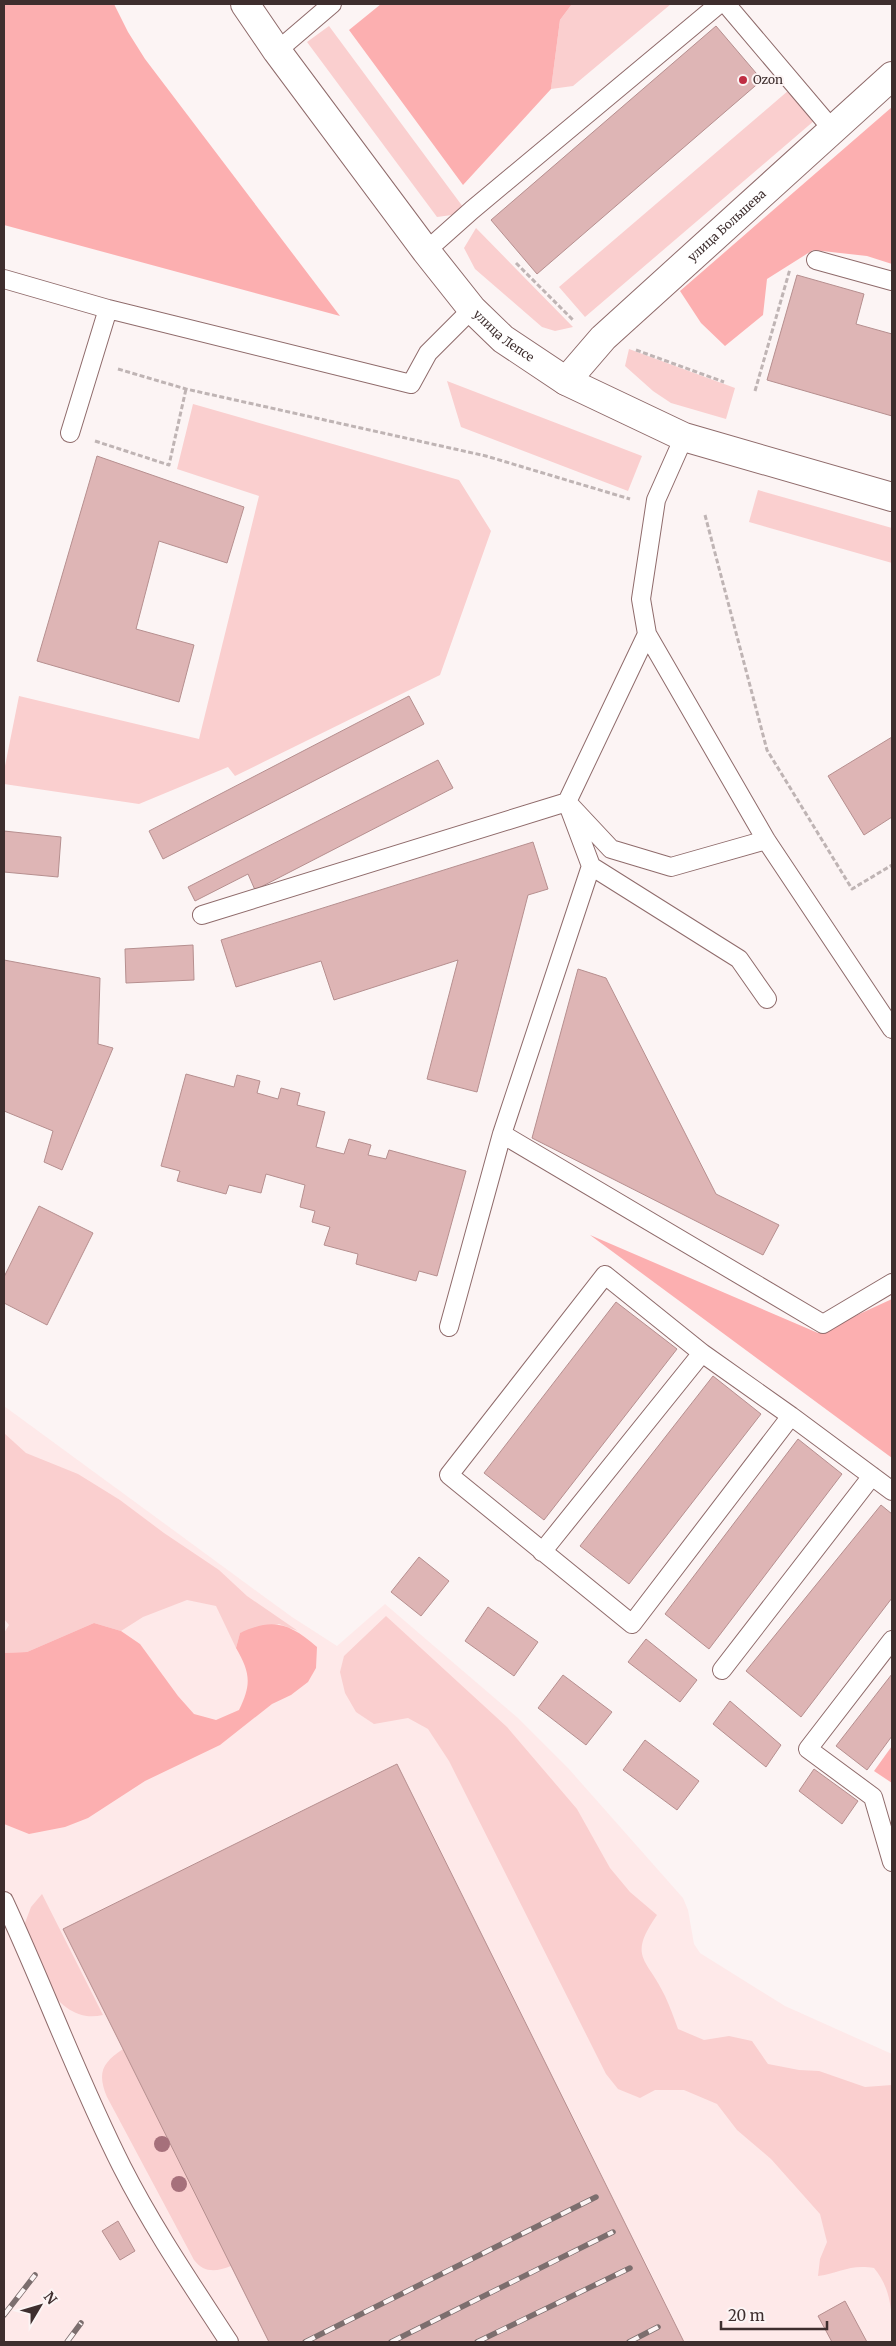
<svg xmlns="http://www.w3.org/2000/svg" width="896" height="2346" font-family="Merriweather,serif">
  <rect width="100%" height="100%" fill="#fcf4f4"/>
  <!-- built -->
  <path fill="#fee9e9" d="M4,1406L292,1617L337,1646L385,1604L518,1718L568,1768L683,1898L688,1910L694,1944L700,1953L785,2006L892,2054V2342H4Z"/>
  <!-- green -->
  <path fill="#facfcf" d="M572,4H671L573,86L551,89L560,20Z
    M329,26L463,207L452,215L437,217L307,42Z
    M789,90L815,120L585,317L559,287Z
    M476,228L573,327L555,331L542,327L475,269L464,248Z
    M629,349L735,388L726,419L671,403L653,391L625,366Z
    M447,381L642,456L628,491L461,427Z
    M193,404L459,480L491,531L440,675L235,776L228,767L139,804L4,784V771L19,696L199,739L259,496L177,469Z
    M758,490L892,528V563L749,522Z
    M4,1433L26,1453L78,1474L120,1500L164,1533L219,1570L247,1596L298,1631L279,1624L240,1633L236,1648L216,1606L187,1600L143,1617L121,1631L94,1623L27,1652L4,1653V1633L9,1625L4,1619Z
    M386,1616L507,1727L577,1809L610,1868L630,1892L657,1915C627,1958 647,1958 665,1996C670,2007 674,2018 678,2029L704,2040L729,2036L752,2041L768,2064L799,2070L819,2071L865,2087L892,2085V2319C890,2298 887,2284 874,2268C849,2264 841,2273 818,2276L820,2259L827,2242L820,2214L771,2159L737,2130L717,2104L684,2090H655L640,2098L618,2089L606,2074L449,1761L428,1729L408,1718L374,1724L356,1712L345,1693L340,1672L344,1656Z
    M42,1894L103,2015C58,2026 36,1967 20,1936L31,1907Z
    M123,2049L231,2266C216,2272 204,2273 194,2260L107,2097C97,2073 102,2063 123,2049Z"/>
  <!-- forest -->
  <path fill="#fcafb0" d="M4,4H114L128,32L145,59L340,316L4,225Z
    M381,4H572L560,20L551,89L463,185L349,30Z
    M892,107V264L867,256L813,250L767,279L763,315L725,346L701,323L680,291Z
    M590,1235L818,1333L892,1299V1458Z
    M94,1623L121,1631L140,1644L178,1696L194,1714L216,1720L239,1710C252,1684 250,1672 236,1648L240,1633C274,1617 290,1624 317,1647L316,1668L308,1682L291,1695L272,1704L220,1745L145,1781L88,1818L65,1827L29,1834L4,1824V1653L27,1652Z
    M892,1746V1783L874,1771Z"/>
  <!-- building -->
  <path fill="#deb5b5" stroke="#b68f8f" d="M716,26L762,80L537,274L491,220Z
    M797,275L864,294L856,324L892,334V416L767,380Z
    M97,456L244,507L227,563L159,541L136,629L194,645L179,702L37,661Z
    M409,696L424,724L163,859L149,831Z
    M892,737V817L864,835L828,776Z
    M438,760L453,788L255,890L248,874L195,901L188,887Z
    M4,831L61,837L58,877L4,872Z
    M533,842L548,889L528,895L477,1092L427,1079L458,960L334,1000L321,961L236,987L221,940Z
    M193,945L194,980L126,983L125,949Z
    M4,960L100,978L98,1044L113,1048L62,1170L44,1162L53,1131L4,1111Z
    M578,969L606,978L716,1194L779,1225L763,1255L532,1138Z
    M186,1074L234,1087L237,1075L260,1081L257,1093L278,1099L281,1088L300,1093L297,1105L325,1112L316,1147L344,1154L349,1139L371,1145L368,1155L386,1159L389,1150L466,1171L437,1276L419,1271L416,1281L356,1264L358,1254L324,1245L330,1227L312,1222L315,1211L300,1207L305,1185L266,1174L261,1193L229,1185L226,1194L177,1181L180,1171L161,1166Z
    M39,1206L93,1233L47,1325L4,1303V1277Z
    M616,1302L677,1349L544,1520L484,1473Z
    M713,1376L761,1414L629,1584L580,1546Z
    M798,1439L842,1474L709,1649L665,1614Z
    M881,1505L892,1514V1598L801,1717L746,1671Z
    M419,1557L449,1581L421,1616L391,1592Z
    M488,1607L538,1642L514,1676L465,1641Z
    M646,1639L697,1680L680,1702L628,1662Z
    M892,1674V1736L867,1770L836,1746Z
    M563,1675L612,1712L586,1745L538,1708Z
    M730,1701L781,1745L766,1767L713,1724Z
    M645,1740L699,1781L677,1810L623,1770Z
    M397,1764L684,2342H269L123,2049L63,1929Z
    M814,1769L858,1801L842,1824L799,1791Z
    M118,2221L135,2251L120,2260L102,2231Z
    M845,2301L867,2342H832L818,2316Z"/>
  <g fill="none" stroke-linecap="round" stroke-linejoin="round">
    <!-- lane casing -->
    <g stroke="#8f6b6b" stroke-width="20">
      <path id="lane" d="M726,4L832,129
        M277,51L332,4
        M426,251L472,210L719,4
        M816,260L892,281
        M4,279L108,309L411,384L428,353L472,309
        M70,433L108,309
        M684,437L656,500L641,599L647,634L567,802L591,866L739,959L767,999
        M647,634L766,840L892,1029
        M591,866L502,1134L823,1324L892,1283
        M202,915L567,802L611,849L671,867L766,840
        M605,1275L702,1353L791,1416L632,1624L449,1475Z
        M449,1327L502,1134
        M791,1416L892,1491
        M542,1552L702,1353
        M892,1640L808,1749L873,1797L892,1862
        M722,1670L872,1476
        M4,1901C45,1989 78,2080 122,2167C153,2228 192,2285 229,2342"/>
    </g>
    <!-- street casing -->
    <g stroke="#8f6b6b" stroke-width="30">
      <g id="street">
        <path id="s1" d="M566,381L603,338L892,76"/>
      </g>
    </g>
    <!-- secondary casing -->
    <g stroke="#8f6b6b" stroke-width="30">
      <g id="secondary">
        <path id="s2" d="M245,4L277,51L426,251L472,309L503,339L566,381L684,437L892,497"/>
      </g>
    </g>
    <!-- path -->
    <path stroke="#bfb4b4" stroke-width="3" stroke-dasharray="5 2.5" stroke-linecap="butt" d="M516,263L574,321
      M636,350L724,382
      M118,369L186,389L486,456L630,499
      M755,391L790,269
      M95,441L169,465L186,389
      M705,515L767,750L852,889L892,865"/>
    <!-- lane -->
    <use href="#lane" stroke="#fff" stroke-width="18"/>
    <!-- street -->
    <use href="#street" stroke="#fff" stroke-width="28"/>
    <!-- secondary -->
    <use href="#secondary" stroke="#fff" stroke-width="28"/>
    <!-- rail casing -->
    <g stroke="#7c6e6e" stroke-width="5.5">
      <path id="rail" d="M4,2315L35,2275
        M67,2342L81,2323
        M305,2342L596,2197
        M391,2342L613,2232
        M477,2342L630,2268
        M629,2342L658,2327"/>
    </g>
    <!-- rail -->
    <use href="#rail" stroke="#fcf4f4" stroke-width="4" stroke-dasharray="11" stroke-linecap="butt"/>
  </g>
  <!-- trees -->
  <g fill="#a6707b">
    <circle cx="162" cy="2144" r="8"/>
    <circle cx="179" cy="2184" r="8"/>
  </g>
  <!-- markers -->
  <circle fill="#bf2e43" stroke="#fcf4f4" stroke-width="2" cx="743" cy="80" r="5"/>
  <g text-anchor="middle" stroke-width="4" stroke-linejoin="round" paint-order="stroke">
    <!-- poi labels -->
    <g font-size="12" fill="#3e2e2e" stroke="#fcf4f4" text-anchor="start">
      <text x="753" y="84">Ozon</text>
    </g>
    <!-- street labels -->
    <g font-size="12" fill="#3e2e2e" stroke="#fcf4f4">
      <text dy="4" stroke="none"><textPath href="#s1" startOffset="224">улица Большева</textPath></text>
      <text dy="4" stroke="none"><textPath href="#s2" startOffset="422">улица Лепсе</textPath></text>
    </g>
  </g>
  <!-- border -->
  <rect width="896" height="2346" fill="none" stroke="#3e2e2e" stroke-width="10"/>
  <!-- north arrow -->
  <g transform="translate(40 2306) rotate(52)" stroke="#fcf4f4" stroke-width="4" paint-order="stroke">
  <path d="M0-4L9 19L0 12L-9 19Z" fill="#3e2e2e"/>
  <text y="-8" font-size="14" font-weight="bold" text-anchor="middle" fill="#3e2e2e">N</text>
  </g>
  <!-- scale -->
  <path d="M721 2321v8h106v-8" fill="none" stroke="#3e2e2e" stroke-width="2.5"/>
  <text x="728" y="2321" font-size="15" fill="#3e2e2e" stroke="#fcf4f4" stroke-width="4" paint-order="stroke">20 m</text>
</svg>
